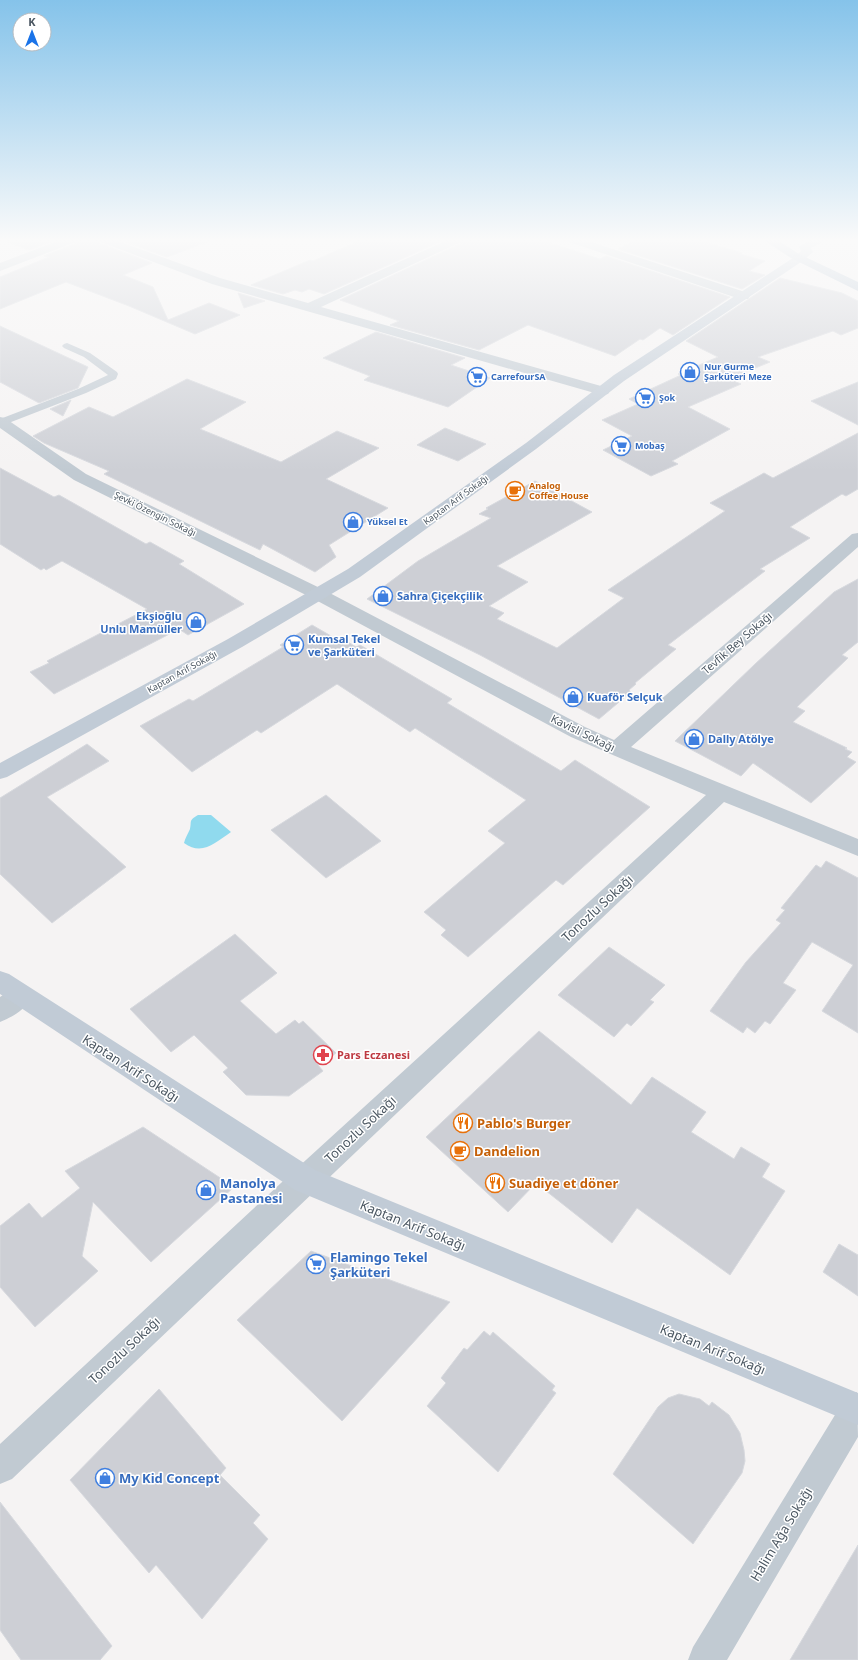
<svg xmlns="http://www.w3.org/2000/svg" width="858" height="1660" font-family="'Noto Sans',sans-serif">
  <rect width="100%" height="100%" fill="#f5f3f3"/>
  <!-- water -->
  <path fill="#90daee" d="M198,815H211L231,832C215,843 202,856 184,843C185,838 188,834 190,829C192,821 188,821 198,815Z"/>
  <!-- building -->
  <path fill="#cdcfd5" stroke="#d7d9de" d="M7,239H59L29,250L7,242Z
    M81,239H95L97,242L152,263L123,275L153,287L168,320L209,303L240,315L195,334L129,306L66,282L0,309V277L49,257L44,256L79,242Z
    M117,239H210V241L167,257Z
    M363,239H446L324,294L309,289L302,292L295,290L283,294L251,285L310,260L313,261Z
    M466,239H538L600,259L606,256L730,297L673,335L660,328L643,340L640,339L615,356L528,325L479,350L390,325L399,321L340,300L464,242Z
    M638,239H695L742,253L740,254L765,261L749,271L765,275L742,289L618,249Z
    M780,278L842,293L858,301V328L841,335L833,331L758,357L770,362L729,379L741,384L688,407L730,429L672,461L678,464L651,476L603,450L632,436L602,420L638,404L629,399L681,375L678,374L718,357L686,341Z
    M238,293L265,301L244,308Z
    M0,326L88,367L78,388L39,403L0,382Z
    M376,332L465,358L451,365L490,378L448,407L364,380L370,376L323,358Z
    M187,379L246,402L200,429L281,462L337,431L379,448L326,479L388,508L329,545L336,557L315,572L263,544L260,550L233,537L104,474L109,471L44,443L33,436L89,407L113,417Z
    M858,382V425L811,401Z
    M71,400L63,416L50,409Z
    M445,428L486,444L458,461L417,445Z
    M858,433V489L846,496L842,494L790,527L810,538L760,569L765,571L668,645L676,649L635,683L636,684L629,690L631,692L599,719L480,655L367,599L418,561L491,518L479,514L488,509L486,508L535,481L592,512L497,566L528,582L489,606L504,613L497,619L557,648L624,598L608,590L725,511L710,503L764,473L773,478Z
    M0,468L54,497L59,495L146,544L150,542L184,561L179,564L244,604L188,635L179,629L54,694L30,672L49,663L47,661L147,609L62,561L46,570L44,568L41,570L0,544Z
    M858,579V642L842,655L848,658L797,707L805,711L793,722L847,748L845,749L852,752L847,757L856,762L811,803L753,763L741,776L675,741L755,664L834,592Z
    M312,625L345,644L348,642L356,647L360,645L452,699L447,703L561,771L575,760L650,807L563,885L556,880L468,957L441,935L446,930L424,912L505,843L488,831L526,800L415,728L410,732L337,684L261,733L257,730L192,772L140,726L189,699L193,701L283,647L280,645Z
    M87,744L109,761L47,797L126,867L52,923L0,874V798Z
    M326,795L381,841L326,878L271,830Z
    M826,861L858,878V1033L822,1011L853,965L812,942L783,983L796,990L770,1024L765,1021L755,1033L747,1027L743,1033L710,1011L746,962L781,923L776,920L785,910L781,908L816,865L821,868Z
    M235,934L277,973L240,1001L276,1034L295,1020L299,1024L303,1021L336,1053L318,1065L323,1071L289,1096L246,1095L223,1072L228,1068L194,1035L171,1052L130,1009Z
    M609,947L665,985L650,1000L654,1002L631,1026L627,1023L614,1037L558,995Z
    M539,1031L631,1105L652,1077L706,1112L691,1132L734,1159L741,1147L770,1164L762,1177L785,1191L730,1275L637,1208L612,1243L536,1183L508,1212L426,1137Z
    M143,1127L234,1187L151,1262L93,1202L82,1256L98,1271L35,1327L0,1287V1226L29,1203L42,1218L80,1188L65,1171Z
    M839,1244L858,1255V1296L823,1272Z
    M311,1251L450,1302L342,1421L237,1320Z
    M484,1331L490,1336L493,1332L555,1386L552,1390L556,1393L498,1472L427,1406L446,1383L441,1378L464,1348L467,1350Z
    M159,1389L226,1468L220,1475L260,1515L253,1523L268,1539L202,1619L156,1565L149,1573L70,1480Z
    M679,1394L700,1399L709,1406L712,1402L729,1415L740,1433L744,1450L745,1461L742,1473L693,1544L613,1474L658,1407L668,1398Z
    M0,1502L112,1646L100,1660H21L0,1630Z
    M858,1545V1660H790L816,1616Z"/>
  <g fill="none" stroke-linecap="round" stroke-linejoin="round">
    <!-- lane -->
    <path fill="#c1cad2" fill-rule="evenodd" d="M67,343L90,353L117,372L118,374L116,379L86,393L6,424L0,425V419L78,389L108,375L84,357L64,348L62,346L64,344Z"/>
    <!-- street -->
    <path fill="#c1cad2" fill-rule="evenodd" d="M63,239H80L78,241L0,271V263Z
      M96,239H112L220,278L308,303L450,239H465L463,241L321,307L608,388L610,391L608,394L603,395L598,394L212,284L98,241Z
      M564,239H582L748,293L750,296L748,299H740L566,241Z
      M812,239H827L825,241L809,249H801L799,247Z
      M0,417L5,418L86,474L324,590L585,727L614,740L852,534L858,533V547L631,747L858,839V856L724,802L12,1479L0,1484V1444L295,1170L706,795L571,737L312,598L74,480L0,428Z
      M21,985L30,989L33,996C27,1008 13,1017 0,1022V997L12,989Z
      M857,1392L858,1437L727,1660H688L693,1647L846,1397Z"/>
    <!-- secondary -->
    <path fill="#c1cbd6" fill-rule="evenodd" d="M805,244L809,245L813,252L804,260L624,381L536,449L360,577L242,647L7,777L0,779V763L228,639L348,569L526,443L614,375L796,256L801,251L799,247L801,245Z
      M0,971L9,974L315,1170L858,1393V1425L295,1190L0,994Z"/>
    <!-- primary -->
    <path fill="#b3c2d1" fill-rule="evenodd" d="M762,239H776L799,254L858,282V291L791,258Z"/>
  </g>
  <!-- sky -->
  <linearGradient id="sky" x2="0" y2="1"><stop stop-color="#85c3ea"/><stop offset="0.51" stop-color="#fafafa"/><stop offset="1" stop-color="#fafafa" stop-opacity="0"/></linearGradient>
  <rect width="858" height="471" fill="url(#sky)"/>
  <!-- icons -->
  <defs>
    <g id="shop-ring" transform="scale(1)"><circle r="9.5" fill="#fff" stroke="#3f7fe0" stroke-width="1.5"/><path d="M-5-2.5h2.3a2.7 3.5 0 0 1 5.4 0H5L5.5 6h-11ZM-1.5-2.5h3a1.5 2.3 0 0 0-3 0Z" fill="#3f7fe0"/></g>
    <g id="supermarket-ring" transform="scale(1)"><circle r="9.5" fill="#fff" stroke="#3f7fe0" stroke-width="1.5"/><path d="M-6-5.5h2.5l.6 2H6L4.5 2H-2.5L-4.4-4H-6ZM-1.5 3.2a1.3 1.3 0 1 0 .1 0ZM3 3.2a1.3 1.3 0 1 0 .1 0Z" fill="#3f7fe0"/></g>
    <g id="cafe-ring" transform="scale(1)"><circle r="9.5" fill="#fff" stroke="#e8710a" stroke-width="1.5"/><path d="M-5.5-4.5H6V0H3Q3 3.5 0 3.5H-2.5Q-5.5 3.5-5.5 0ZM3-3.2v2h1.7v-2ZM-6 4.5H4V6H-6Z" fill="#e8710a"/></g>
    <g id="pharmacy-ring" transform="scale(1)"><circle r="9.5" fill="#fff" stroke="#e0444e" stroke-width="1.5"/><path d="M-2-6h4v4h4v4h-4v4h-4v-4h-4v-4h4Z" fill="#e0444e"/></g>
    <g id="restaurant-ring" transform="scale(1)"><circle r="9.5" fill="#fff" stroke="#e8710a" stroke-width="1.5"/><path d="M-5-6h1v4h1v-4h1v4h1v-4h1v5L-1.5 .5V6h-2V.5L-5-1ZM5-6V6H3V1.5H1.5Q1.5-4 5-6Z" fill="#e8710a"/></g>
  </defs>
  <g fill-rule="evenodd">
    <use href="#shop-ring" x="690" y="372"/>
    <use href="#supermarket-ring" x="477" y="377"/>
    <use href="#supermarket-ring" x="645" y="398"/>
    <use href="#supermarket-ring" x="621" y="446"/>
    <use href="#cafe-ring" x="515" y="491"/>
    <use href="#shop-ring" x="353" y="522"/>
    <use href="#shop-ring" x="383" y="596"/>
    <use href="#shop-ring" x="196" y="622"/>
    <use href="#supermarket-ring" x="294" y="645"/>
    <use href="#shop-ring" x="573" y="697"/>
    <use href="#shop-ring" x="694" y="739"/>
    <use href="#pharmacy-ring" x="323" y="1055"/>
    <use href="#restaurant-ring" x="463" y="1123"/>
    <use href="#cafe-ring" x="460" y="1151"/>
    <use href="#restaurant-ring" x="495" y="1183"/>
    <use href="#shop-ring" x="206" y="1190"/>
    <use href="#supermarket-ring" x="316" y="1264"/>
    <use href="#shop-ring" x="105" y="1478"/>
  </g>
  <g text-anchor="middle" stroke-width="3" stroke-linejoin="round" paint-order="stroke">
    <!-- far-shop labels -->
    <g font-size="9" font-weight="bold" fill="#366cbe" stroke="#fff" text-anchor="start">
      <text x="704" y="370">Nur Gurme<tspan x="704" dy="10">Şarküteri Meze</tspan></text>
      <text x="491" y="380">CarrefourSA</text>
      <text x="659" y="401">Şok</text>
      <text x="635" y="449">Mobaş</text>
      <text x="367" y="525">Yüksel Et</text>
    </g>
    <!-- far-food labels -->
    <g font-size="9" font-weight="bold" fill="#c56008" stroke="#fff" text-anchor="start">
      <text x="529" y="489">Analog<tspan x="529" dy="10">Coffee House</tspan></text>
    </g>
    <!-- far-street labels -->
    <g font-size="9" fill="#4a5661" stroke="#fff">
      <text transform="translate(456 500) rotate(-36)" y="3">Kaptan Arif Sokağı</text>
      <text transform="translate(155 514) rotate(26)" y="3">Şevki Özengin Sokağı</text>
      <text transform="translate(182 672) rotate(-29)" y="3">Kaptan Arif Sokağı</text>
    </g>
    <!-- shop labels -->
    <g font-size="11" font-weight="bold" fill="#366cbe" stroke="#fff" text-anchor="start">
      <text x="397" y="600">Sahra Çiçekçilik</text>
      <text x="182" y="620" text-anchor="end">Ekşioğlu<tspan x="182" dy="13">Unlu Mamüller</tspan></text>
      <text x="308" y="643">Kumsal Tekel<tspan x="308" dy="13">ve Şarküteri</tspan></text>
      <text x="587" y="701">Kuaför Selçuk</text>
      <text x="708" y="743">Dally Atölye</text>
    </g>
    <!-- street labels -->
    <g font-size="11" fill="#4a5661" stroke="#fff">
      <text transform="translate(737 643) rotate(-41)" y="4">Tevfik Bey Sokağı</text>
      <text transform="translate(583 733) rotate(26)" y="4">Kavisli Sokağı</text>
    </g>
    <!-- health labels -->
    <g font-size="11" font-weight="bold" fill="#be3a42" stroke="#fff" text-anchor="start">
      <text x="337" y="1059">Pars Eczanesi</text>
    </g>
    <!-- near-street labels -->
    <g font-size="13" fill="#4a5661" stroke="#fff">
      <text transform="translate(597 908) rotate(-43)" y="5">Tonozlu Sokağı</text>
      <text transform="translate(131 1068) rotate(33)" y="5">Kaptan Arif Sokağı</text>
      <text transform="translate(360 1129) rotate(-43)" y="5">Tonozlu Sokağı</text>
      <text transform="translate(413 1225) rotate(22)" y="5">Kaptan Arif Sokağı</text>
      <text transform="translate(713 1349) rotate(22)" y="5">Kaptan Arif Sokağı</text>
      <text transform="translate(124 1350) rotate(-43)" y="5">Tonozlu Sokağı</text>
      <text transform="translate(781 1534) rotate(-59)" y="5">Halim Ağa Sokağı</text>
    </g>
    <!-- near-food labels -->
    <g font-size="13" font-weight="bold" fill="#c56008" stroke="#fff" text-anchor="start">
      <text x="477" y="1128">Pablo's Burger</text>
      <text x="474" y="1156">Dandelion</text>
      <text x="509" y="1188">Suadiye et döner</text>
    </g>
    <!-- near-shop labels -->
    <g font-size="13" font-weight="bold" fill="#366cbe" stroke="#fff" text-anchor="start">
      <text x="220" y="1188">Manolya<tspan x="220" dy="15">Pastanesi</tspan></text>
      <text x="330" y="1262">Flamingo Tekel<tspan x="330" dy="15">Şarküteri</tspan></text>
      <text x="119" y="1483">My Kid Concept</text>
    </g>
  </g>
  <!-- north arrow -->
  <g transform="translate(32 32)"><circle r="19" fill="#ffffff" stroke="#b7bbc0"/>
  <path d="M0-3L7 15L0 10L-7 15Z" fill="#1a73e8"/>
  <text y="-6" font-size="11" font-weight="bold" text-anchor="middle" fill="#4a5661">K</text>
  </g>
</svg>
